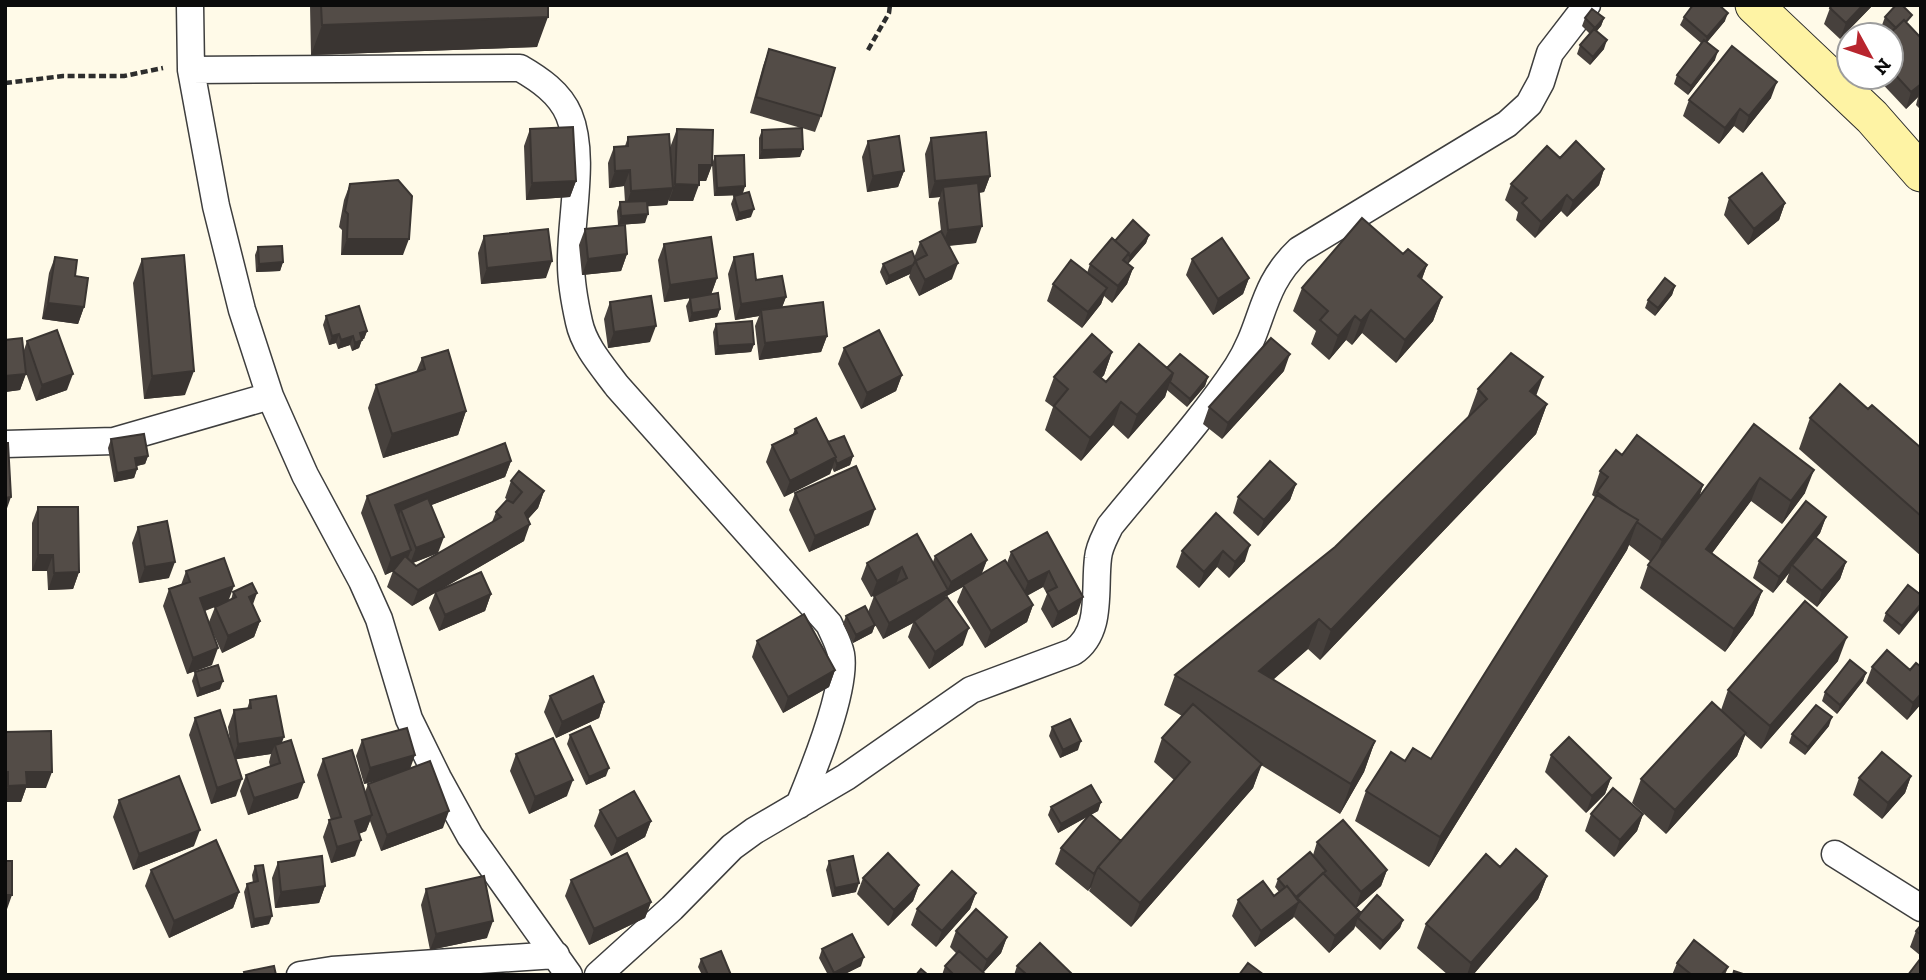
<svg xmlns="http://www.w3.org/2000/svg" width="1926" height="980" font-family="'Zilla Slab',serif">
  <rect width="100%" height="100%" fill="#fffae8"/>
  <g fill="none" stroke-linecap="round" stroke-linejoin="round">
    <!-- street casing -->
    <g stroke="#3e3e3e" stroke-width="29">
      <path id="street" d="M190,5L191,70L216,206L242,310L270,396L305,475L362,581L379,619L409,719L438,778L470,836L569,975
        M191,70L520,68C539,79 560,93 569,115C586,156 570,220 571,264C571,282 575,304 579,322C584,346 603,367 617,386L829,624C833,633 839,644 841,654C847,689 813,771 799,805
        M5,444L114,441L270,396
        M1835,854L1921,908
        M300,975L332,970L556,955
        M598,975L672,908L732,847L754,831L846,777L971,690L1073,652C1103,632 1094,590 1098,558C1099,546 1105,537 1110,526C1152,474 1200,423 1237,367C1265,323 1259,288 1299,250L1507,124L1529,104L1541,82L1550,53L1587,5"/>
    </g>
    <!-- secondary casing -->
    <g stroke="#2d2d2d" stroke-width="39">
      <path id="secondary" d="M1754,5L1872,117L1921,173"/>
    </g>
    <!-- path -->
    <path stroke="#2d2d2d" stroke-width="4.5" stroke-dasharray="7 3.5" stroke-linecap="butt" d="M868,50L889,13L890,5
      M5,83L63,76H124L163,68"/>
    <!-- street -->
    <use href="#street" stroke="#fff" stroke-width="26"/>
    <!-- secondary -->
    <use href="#secondary" stroke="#fef3a4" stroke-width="37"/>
  </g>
  <!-- wall -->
  <path fill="#47413d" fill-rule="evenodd" d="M310,5H548L537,47L311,55Z
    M1832,5H1873L1840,39L1824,24L1830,8Z
    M1684,17L1725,21L1707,42L1715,60L1688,95L1674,84L1677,75L1701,43L1680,25Z
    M1885,17L1908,24L1921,38V110L1916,105L1918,97L1906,109L1876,77H1891V35L1882,25Z
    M1585,18H1604L1601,26L1597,31L1604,49L1590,65L1577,54L1580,45L1590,34L1582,26Z
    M769,49L821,116L815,132L802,128L800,157L759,159V138L762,130L801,128L750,113L763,66Z
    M1771,98L1743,133L1734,126L1719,144L1683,116L1689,100Z
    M530,129L576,181L570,197L526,200L524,146Z
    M677,129L712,165L706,181H699L693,201H669V197L667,205L647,206L645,223L618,225L617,211L620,202H625L624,186L609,188L608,163L614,147L625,146L628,137L670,155L671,145Z
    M931,138L990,176L984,192L979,193L976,243L949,246L952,279L919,296L909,277L910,274L886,285L880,272L883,264L914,258L920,242L941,231L938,203L940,197L929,198L925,154Z
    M868,141L904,171L898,187L867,192L862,157Z
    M715,156L745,186L743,193L751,217L736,221L731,204L734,196L737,195L714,196L712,164Z
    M1560,158L1604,169L1599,185L1567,217L1561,211L1535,238L1516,220L1518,212L1505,200L1511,184Z
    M350,184L403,255H341L342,230L339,227L344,200Z
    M1729,198L1785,203L1779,220L1748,245L1724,215Z
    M585,229L627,254L621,271L582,275L579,245Z
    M1149,235L1146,243L1128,264L1133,268L1127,284L1112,303L1104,296L1101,304L1082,328L1047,301L1053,284L1087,273L1090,264L1115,241Z
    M484,236L546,278L481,284L478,253Z
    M664,244L717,278L711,294L720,309L717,317L689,322L686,306L690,298L664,302L658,260Z
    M258,247L283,262L280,271L256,272L255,255Z
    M1403,254L1427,265L1422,279L1442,297L1433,321L1396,363L1362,333L1352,345L1346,340L1329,360L1311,344L1316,331L1293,311L1302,288Z
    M55,257L75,276L84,307L78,324L42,319L49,273Z
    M734,257L756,280L786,297L782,307L827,336L821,352L759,360L755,326L759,316L735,320L728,274Z
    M142,259L185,395L144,399L133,283Z
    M1192,259L1249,278L1243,294L1213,315L1186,275Z
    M1675,286L1672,295L1655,316L1645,308L1648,300Z
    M610,302L650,342L608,348L604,319Z
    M326,316L367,331L364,339H362L359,348L352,351L350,345L338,349L336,343L329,345L323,325Z
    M716,324L754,344L751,352L715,355L713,332Z
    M5,340L24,350L27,341L67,390L36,401L26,373L20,390L5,392Z
    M844,348L902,375L896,391L861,409L838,364Z
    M1112,352L1104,375L1101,378L1106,382L1167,368L1208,377L1205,386L1187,407L1167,390L1165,397L1128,439L1113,425L1081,461L1045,430L1053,407L1045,401L1054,377Z
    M422,358L466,411L458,435L383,458L368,408L376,385L416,372Z
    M1284,371L1222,439L1203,424L1209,407Z
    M1478,389L1536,395L1547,404L1536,434L1320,660L1308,649L1273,680L1375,741L1364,772L1340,814L1261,765L1253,788L1131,927L1089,891L1091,887L1088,891L1055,864L1061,848L1088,816L1058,833L1048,815L1051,807L1101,802L1098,811L1090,815L1121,841L1174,780L1154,762L1162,738L1182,716L1164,705L1175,675L1335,547L1467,419Z
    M1810,418L1921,448V556L1799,449Z
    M1754,424L1805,493L1782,524L1751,501L1712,553L1762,591L1753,615L1725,652L1640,588L1648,565L1651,562L1629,545L1627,550L1429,867L1355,821L1366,791L1405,761L1431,759L1594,500L1595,497L1592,495L1600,471L1622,455L1703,485L1699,498Z
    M795,429L828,442L853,456L850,465L834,472L832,468L830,474L784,497L766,462L772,445L793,434Z
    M111,439L148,456L145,464L137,466V469L134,478L114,482L108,448Z
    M511,461L505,477L431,505L438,553L413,563L416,566L492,522L496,512L508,500L505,498L511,481L544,491L538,508L528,519L524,541L440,590L491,594L485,611L439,631L429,608L435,593L412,606L387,587L393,571L385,575L361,513L367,496Z
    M1296,484L1290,500L1258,536L1233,513L1238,497Z
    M795,493L869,525L809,552L789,510Z
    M38,507L79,572L73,589L48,590L47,571H32V523Z
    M1216,513L1245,561L1229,578L1217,567L1199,588L1176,567L1182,551Z
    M1826,517L1820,533L1816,538L1846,562L1840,579L1817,607L1786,582L1789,573L1773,593L1753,578L1759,561Z
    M138,527L169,578L139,583L132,543Z
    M1047,532L1077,614L1052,628L1041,609L1047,594L1043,587L1027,596L1033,605L1027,622L985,648L957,602L963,587L945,597V599L963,645L929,669L908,637L913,623L883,639L868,612L874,596L896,584L871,597L861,579L867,563L933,562L935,556L987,560L981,574L1007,563L1011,552Z
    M186,571L228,601L231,600L233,592L253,606L260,621L254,637L222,653L213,633L212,665L187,674L163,606L169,589L181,585ZM215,607L209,622L205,611Z
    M1921,595L1899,635L1883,621L1886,613Z
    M846,616L875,625L872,633L853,643L843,624Z
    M757,641L835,670L829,687L783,713L752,657Z
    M1838,661L1761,749L1745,735L1737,756L1666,834L1632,803L1641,779L1721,710L1728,690Z
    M1872,667L1910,670L1921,704L1907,720L1866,683Z
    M195,672L220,689L197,697L192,681Z
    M1866,673L1863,681L1837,714L1822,701L1825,692Z
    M550,696L604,702L599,718L556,738L544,712Z
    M250,700L282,743L298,798L248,815L240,791L246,775L270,766L269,762L271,754L236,759V796L211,804L189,735L195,718L230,741L228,727L234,710L247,709Z
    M1829,726L1805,755L1789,743L1792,734Z
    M1052,727L1078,750L1060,758L1049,736Z
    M5,732L46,788H26L21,802H5Z
    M570,735L606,776L586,785L567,744Z
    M362,740L410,768L443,828L381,851L370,821L366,831L359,834L355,856L331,863L323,837L329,820H331L317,775L323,759L365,792L368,784L378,780L364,784L356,756Z
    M516,754L567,796L529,814L510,771Z
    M1551,755L1611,778L1605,794L1586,813L1545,772Z
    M1911,776L1905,793L1882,819L1853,795L1859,778Z
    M119,800L194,846L133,870L113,817Z
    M600,810L651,821L645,837L611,856L594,826Z
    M1591,814H1643L1637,831L1614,857L1585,831Z
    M1317,842L1387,870L1381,886L1356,908L1360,912L1403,920L1400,928L1380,950L1355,926L1354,929L1329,953L1294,917L1293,918L1255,947L1232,916L1238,900L1274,896L1279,892L1275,887L1278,879L1313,855Z
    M829,861L856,892L832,897L826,870Z
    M278,862L325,886L319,903L275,908L272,878Z
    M255,866L269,924L251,928L244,892L247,884L253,883L252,875Z
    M1500,867L1547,876L1538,899L1473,975H1448L1417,948L1426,924Z
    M151,870L239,892L233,908L169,938L145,886Z
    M863,878L919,885L913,901L888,926L857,894Z
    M571,880L651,902L645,918L589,945L565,896Z
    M426,889L487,938L430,950L421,905Z
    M976,893L970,909L936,947L911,925L917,909Z
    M1921,925V956L1910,947L1916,931Z
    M956,931L1007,937L1001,953L983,973L984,975H942L945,966L957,954L950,947Z
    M822,949L861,966L843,975H828L819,958Z
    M701,959L731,975H702L698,967Z
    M1677,963L1728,967L1725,975H1672Z
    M1017,966L1073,975H1014Z"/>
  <!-- shaded-wall -->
  <path fill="#3a3532" d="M1863,5H1873L1840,39L1846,23Z
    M1728,13L1725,21L1704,46L1707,37Z
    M548,17L537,47L311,55L322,25Z
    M1604,18L1601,26L1592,36L1595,28Z
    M1607,40L1604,49L1590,65L1593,57Z
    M1718,51L1715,60L1688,95L1691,86Z
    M1777,82L1771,98L1743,133L1749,116Z
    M1921,84V91L1918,97L1906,109L1911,92Z
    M1740,109L1734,126L1719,144L1725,128Z
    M803,149L800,157L759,159L762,150Z
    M699,165H712L706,181H693Z
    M1604,169L1599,185L1567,217L1573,201Z
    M630,170L624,186L609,188L615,171Z
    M904,171L898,187L867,192L873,176Z
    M990,176L984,192L945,196L943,187L940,197L929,198L935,181Z
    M576,181L570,197L526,200L532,183Z
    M675,184L699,185L693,201H669Z
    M745,186L742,195L714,196L717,188Z
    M673,188L667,205L625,208L631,191Z
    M1567,195L1561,211L1535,238L1541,222Z
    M1785,203L1779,220L1748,245L1754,229Z
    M754,209L751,217L736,221L739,213Z
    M648,214L645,223L618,225L621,216Z
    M982,226L976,243L942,246L948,230Z
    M1149,235L1146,243L1127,265L1130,256Z
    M347,239H409L403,255H341Z
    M627,254L621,271L582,275L588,259Z
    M552,261L546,278L481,284L487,268Z
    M283,262L280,271L256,272L259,264Z
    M958,263L952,279L919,296L925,280Z
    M913,265L910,274L886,285L889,276Z
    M1427,265L1418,289V276Z
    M1133,268L1127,284L1112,303L1118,286Z
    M717,278L711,295L664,302L670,285Z
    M1249,278L1243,294L1213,315L1218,299Z
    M1675,286L1672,295L1655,316L1658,308Z
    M1107,288L1101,304L1082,328L1088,312Z
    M786,297L780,313L761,310L759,316L735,320L741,304Z
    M1442,297L1433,321L1396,363L1405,340Z
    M48,303L84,307L78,324L42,319Z
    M720,309L717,317L689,322L692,313Z
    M1371,310L1362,333L1352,345L1361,321Z
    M1355,316L1346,340L1329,360L1338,336Z
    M656,326L650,342L608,348L614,332Z
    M367,331L364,339L357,341L360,333Z
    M339,334L336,343L329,345L332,336Z
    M353,336L350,345L338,349L341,340Z
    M827,336L821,352L759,360L765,343Z
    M362,340L359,348L352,351L355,343Z
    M754,344L751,352L715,355L718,346Z
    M1112,352L1104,375L1086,395L1094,372Z
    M1290,354L1284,371L1222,439L1228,423Z
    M194,371L185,395L144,399L152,376Z
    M1173,373L1165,397L1128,439L1137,415Z
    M26,374L20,390L5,392V376Z
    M73,374L67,390L36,401L42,385Z
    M902,375L896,391L861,409L867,393Z
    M1208,377L1205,386L1187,407L1190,399Z
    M1543,377L1532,407L1530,391Z
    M1121,402L1113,425L1081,461L1090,438Z
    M1547,404L1536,434L1320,660L1331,630Z
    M466,411L458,435L383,458L392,434Z
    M148,456L145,464L132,467L135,458Z
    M853,456L850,465L834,472L837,464Z
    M836,457L830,474L784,497L790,481Z
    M511,461L505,477L403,516L401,510L398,518L395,505Z
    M137,469L134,478L114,482L117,473Z
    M1814,470L1805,493L1782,524L1791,501Z
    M1760,478L1751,501L1698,572L1706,549Z
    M1296,484L1290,500L1258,536L1264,520Z
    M1703,485L1695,509L1653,564L1662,540Z
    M544,491L538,508L519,529L525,513Z
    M11,497L5,514V498Z
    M875,509L869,525L809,552L815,536Z
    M1826,517L1820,533L1794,567L1792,565L1789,573L1773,593L1779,577Z
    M1638,520L1627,550L1429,867L1440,837Z
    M530,524L524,541L412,606L418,590Z
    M444,537L438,553L410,564L416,548Z
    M1250,545L1245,561L1229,578L1235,562Z
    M411,550L405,566L385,575L391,558Z
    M1223,551L1217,567L1199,588L1204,572Z
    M38,555H53L47,571H32Z
    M987,560L981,576L945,597L942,606L914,621L913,623L883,639L889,623L947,591L951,582Z
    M175,562L169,578L139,583L145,567Z
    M1846,562L1840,579L1817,607L1822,591Z
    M902,567L896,584L871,597L877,581Z
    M1049,571L1043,587L1022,598L1028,582Z
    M79,572L73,589L48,590L54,573Z
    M234,586L228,602L195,614L200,598Z
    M1762,591L1753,615L1725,652L1734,629Z
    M257,593L251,610L249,597Z
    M491,594L485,611L439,631L445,615Z
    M1083,597L1077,614L1052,628L1058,612Z
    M1921,604V608L1899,635L1902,626Z
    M1033,605L1027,622L985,648L991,631Z
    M1319,619L1308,649L1248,701L1259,671Z
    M260,621L254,637L222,653L228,636Z
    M875,625L872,633L853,643L856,635Z
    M969,628L963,645L929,669L935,652Z
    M1847,637L1838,661L1761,749L1770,726Z
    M218,648L212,665L187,674L193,658Z
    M835,670L829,687L783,713L788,697Z
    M1866,673L1863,681L1837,714L1840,705Z
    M223,681L220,689L197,697L200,689Z
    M1921,694V704L1907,720L1913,703Z
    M604,702L599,718L556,738L562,722Z
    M1832,717L1829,726L1805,755L1808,747Z
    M1746,733L1737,756L1666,834L1675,810Z
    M284,737L278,753L275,745L271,754L232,760L238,744Z
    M1081,741L1078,750L1060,758L1063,750Z
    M1375,741L1364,772L1340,814L1351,784Z
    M415,755L409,772L364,784L370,768Z
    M1262,764L1253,788L1131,927L1140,903Z
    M609,768L606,776L586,785L589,777Z
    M26,772H52L46,788H26L21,802H5V793L8,786Z
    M1911,776L1905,793L1882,819L1888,803Z
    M1611,778L1605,794L1586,813L1592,796Z
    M242,779L236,796L211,804L217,788Z
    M573,780L567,796L529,814L535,797Z
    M304,782L298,798L248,815L254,798Z
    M1101,802L1098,811L1058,833L1061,824Z
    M449,811L443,828L381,851L387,835Z
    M1643,814L1637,831L1614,857L1620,840Z
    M372,815L366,831L349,837L355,821Z
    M651,821L645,837L611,856L617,839Z
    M200,830L194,846L133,870L139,854Z
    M361,840L355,856L331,863L337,847Z
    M1097,870L1091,887L1088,891L1094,874Z
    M1387,870L1381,886L1355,909L1361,892Z
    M1547,876L1538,899L1473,975H1467L1471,963Z
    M859,883L856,892L832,897L835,888Z
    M919,885L913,901L888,926L894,910Z
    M325,886L319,903L275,908L281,892Z
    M239,892L233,908L169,938L174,921Z
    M976,893L970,909L936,947L942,931Z
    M5,895H12L6,912H5Z
    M651,902L645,918L589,945L594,929Z
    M1299,902L1293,918L1255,947L1261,931Z
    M1360,912L1354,929L1329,953L1335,936Z
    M272,916L269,924L251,928L254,919Z
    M1403,920L1400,928L1380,950L1383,941Z
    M493,921L487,938L430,950L436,934Z
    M1007,937L1001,953L981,975L987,960Z
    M864,957L861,966L843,975H833L834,973Z"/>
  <!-- building -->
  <path fill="#534c47" stroke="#3a3532" stroke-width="2" d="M321,5H548V17L322,25Z
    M1693,5H1719L1728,13L1707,37L1684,17Z
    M1832,5H1863L1846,23L1830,8Z
    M1896,5H1902L1912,15L1906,22L1904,20L1896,28L1885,17Z
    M1592,9L1604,18L1595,28L1585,18Z
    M1904,20L1921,38V84L1911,92L1891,70V35H1888Z
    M1594,29L1607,40L1593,57L1580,45Z
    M1704,40L1718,51L1691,86L1677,75Z
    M1732,46L1777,82L1749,116L1740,109L1725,128L1689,100Z
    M769,49L835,68L821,116L756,97Z
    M573,127L576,181L532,183L530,129Z
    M802,128L803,149L762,150V130Z
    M677,129L713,130L712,165H699V185L675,184Z
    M986,132L990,176L935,181L931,138Z
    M669,134L673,188L631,191L630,170L615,171L614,147L628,146V137Z
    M899,136L904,171L873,176L868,141Z
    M1576,141L1604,169L1573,201L1567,195L1541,222L1522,203L1527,198L1511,184L1547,146L1560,158Z
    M744,155L745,186L717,188L715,156Z
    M1762,173L1785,203L1754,229L1729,198Z
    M398,180L412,196L409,239H347L348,214L345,211L350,184Z
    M978,183L982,226L948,230L943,187Z
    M749,192L754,209L739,213L734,196Z
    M647,201L648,214L621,216L620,202Z
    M1362,218L1403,254L1408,249L1427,265L1418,276L1442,297L1405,340L1371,310L1361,321L1355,316L1338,336L1320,320L1328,311L1302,288Z
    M1133,220L1149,235L1130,256L1128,254L1129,253L1115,241Z
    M625,225L627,254L588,259L585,229Z
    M548,229L552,261L487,268L484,236Z
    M941,231L958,263L925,280L915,261L927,255L920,242Z
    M711,237L717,278L670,285L664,244Z
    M1112,238L1129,253L1123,260L1133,268L1118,286L1090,264Z
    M1222,238L1249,278L1218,299L1192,259Z
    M282,246L283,262L259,264L258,247Z
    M912,251L917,264L915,261L913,265L889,276L883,264Z
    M753,254L756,280L782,276L786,297L741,304L734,257Z
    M184,255L194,371L152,376L142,259Z
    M55,257L77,260L75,276L88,278L84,307L48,303Z
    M1071,260L1107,288L1088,312L1053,284Z
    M1665,278L1675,286L1658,308L1648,300Z
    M718,293L720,309L692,313L690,298Z
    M651,296L656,326L614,332L610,302Z
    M823,302L827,336L765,343L761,310Z
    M359,306L367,331L360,333L362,340L355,343L353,336L341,340L339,334L332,336L326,316Z
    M752,321L754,344L718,346L716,324Z
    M57,330L73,374L42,385L27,341Z
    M879,330L902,375L867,393L844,348Z
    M1092,334L1112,352L1094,372L1106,382L1139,344L1173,373L1137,415L1121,402L1090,438L1054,406L1068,389L1054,377Z
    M22,338L26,374L5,376V340Z
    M1271,338L1290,354L1228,423L1209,407Z
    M448,350L466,411L392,434L376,385L425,369L422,358Z
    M1511,353L1543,377L1530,391L1547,404L1331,630L1319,619L1259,671L1375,741L1351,784L1175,675L1335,547L1487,399L1478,389Z
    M1180,354L1208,377L1190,399L1170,382L1173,373L1167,368Z
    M1840,384L1868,409L1872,405L1921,448V516L1810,418Z
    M816,418L836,457L790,481L772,445L797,433L795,429Z
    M1754,424L1814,470L1791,501L1760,478L1706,549L1762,591L1734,629L1648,565Z
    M144,434L148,456L135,458L137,469L117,473L111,439Z
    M1637,435L1703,485L1662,540L1637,522L1638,520L1621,510L1597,492L1608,477L1600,471L1616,450L1622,455Z
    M844,436L853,456L837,464L835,458L836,457L828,442Z
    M5,443H8L11,497L5,498Z
    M505,443L511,461L395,505L411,550L391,558L367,496Z
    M1270,461L1296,484L1264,520L1238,497Z
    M856,466L875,509L815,536L795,493Z
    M519,471L544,491L525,513L530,524L418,590L393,571L405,556L416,566L501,517L496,512L507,500L513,503L522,492L511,481Z
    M1597,495L1638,520L1440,837L1366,791L1391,752L1405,761L1413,748L1431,759Z
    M428,498L444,537L416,548L401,510Z
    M1806,501L1826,517L1779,577L1759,561Z
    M38,507H78L79,572L54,573L53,555H38Z
    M1216,513L1250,545L1235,562L1223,551L1204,572L1182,551Z
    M167,521L175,562L145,567L138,527Z
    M1047,532L1083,597L1058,612L1047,592L1057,587L1049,571L1028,582L1011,552Z
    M917,534L948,590L889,623L874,596L907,578L902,567L877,581L867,563Z
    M971,534L987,560L951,582L935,556Z
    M1815,537L1846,562L1822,591L1792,565Z
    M224,558L234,586L200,598L218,648L193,658L169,589L190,582L186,571Z
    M1005,560L1033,605L991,631L963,585Z
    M481,572L491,594L445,615L435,592Z
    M252,583L257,593L249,597L260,621L228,636L215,607L236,597L233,592Z
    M1908,585L1921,595V604L1902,626L1886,613Z
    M947,597L969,628L935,652L914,621Z
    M1805,601L1847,637L1770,726L1728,690Z
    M865,606L875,625L856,635L846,616Z
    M804,614L835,670L788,697L757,641Z
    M1887,650L1910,670L1916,663L1921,667V694L1913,703L1872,667Z
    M1850,660L1866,673L1840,705L1825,692Z
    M218,665L223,681L200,689L195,672Z
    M593,676L604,702L562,722L550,696Z
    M276,696L284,737L238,744L234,710L251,708L250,700Z
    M1712,702L1746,733L1675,810L1641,779Z
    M1193,704L1262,764L1140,903L1098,867L1190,762L1162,738Z
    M1816,705L1832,717L1808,747L1792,734Z
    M220,710L242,779L217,788L195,718Z
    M1070,719L1081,741L1063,750L1052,727Z
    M590,726L609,768L589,777L570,735Z
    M407,728L415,755L370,768L362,740Z
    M51,731L52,772H26L27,785L8,786V772H5V732Z
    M1569,737L1611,778L1592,796L1551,755Z
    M553,738L573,780L535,797L516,754Z
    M291,740L304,782L254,798L246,775L280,763L275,745Z
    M352,750L372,815L355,821L361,840L337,847L329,820L341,817L323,759Z
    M1882,752L1911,776L1888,803L1859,778Z
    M430,761L449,811L387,835L368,784Z
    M179,776L200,830L139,854L119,800Z
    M1091,785L1101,802L1061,824L1051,807Z
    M1613,788L1643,814L1620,840L1591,814Z
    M634,791L651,821L617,839L600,810Z
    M1090,814L1121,841L1098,867L1094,874L1061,848Z
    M1343,820L1387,870L1361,892L1317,842Z
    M216,840L239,892L174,921L151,870Z
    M1516,849L1547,876L1471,963L1426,924L1486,854L1500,867Z
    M1310,852L1326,871L1296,897L1287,886L1285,887L1278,879Z
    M627,853L651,902L594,929L571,880Z
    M888,853L919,885L894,910L863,878Z
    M322,856L325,886L281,892L278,862Z
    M853,856L859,883L835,888L829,861Z
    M5,861H12V895H5Z
    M263,865L272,916L254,919L247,884L258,881L255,866Z
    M952,871L976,893L942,931L917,909Z
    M1323,873L1360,912L1335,936L1297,898Z
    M484,876L493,921L436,934L426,889Z
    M1263,881L1274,896L1287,886L1299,902L1261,931L1238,900Z
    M1377,895L1403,920L1383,941L1358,918L1360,914Z
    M976,909L1007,937L987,960L956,931Z
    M1921,925V935L1916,931Z
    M852,934L864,957L834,973L822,949Z
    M1694,940L1728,967L1721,975H1692L1677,963Z
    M1040,943L1073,975H1026V974L1017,966Z
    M721,951L731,975H708L701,959Z
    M959,951L985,974L954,975L945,966Z
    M1921,958V975H1908Z
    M1248,963L1264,975H1239Z
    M274,966L276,975H245L244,972Z
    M921,969L928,975H916Z
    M1734,971L1746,975H1733Z"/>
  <!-- border -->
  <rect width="1926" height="980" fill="none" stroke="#0b0b0b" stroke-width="14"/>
  <!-- north arrow -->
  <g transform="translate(1870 56) rotate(130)"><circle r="33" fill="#ffffff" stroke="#9d9d9d" stroke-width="2"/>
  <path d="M0-5L12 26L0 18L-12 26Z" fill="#b8252e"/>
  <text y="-10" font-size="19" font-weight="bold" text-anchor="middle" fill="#0b0b0b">N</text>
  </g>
</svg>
